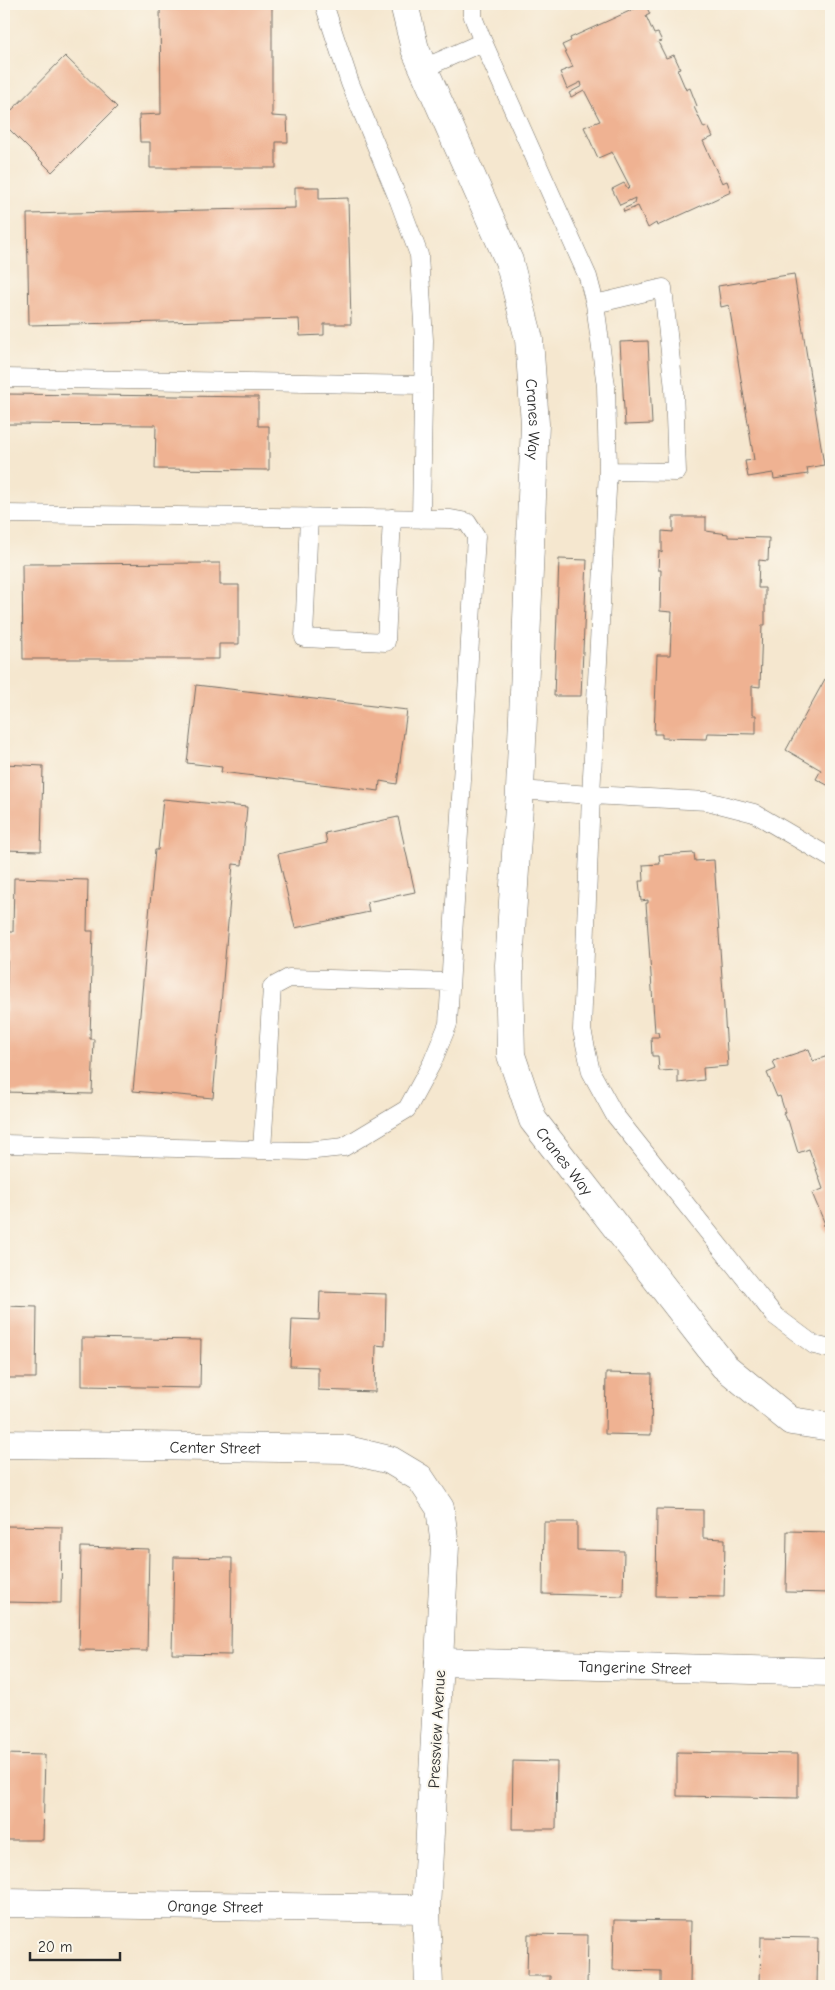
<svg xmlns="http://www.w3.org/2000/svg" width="835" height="1990" font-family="'Comic Neue',sans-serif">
  <rect width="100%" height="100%" fill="#fbf7ec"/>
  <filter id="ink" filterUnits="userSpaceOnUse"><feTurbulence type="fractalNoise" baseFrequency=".02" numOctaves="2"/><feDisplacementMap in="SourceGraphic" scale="10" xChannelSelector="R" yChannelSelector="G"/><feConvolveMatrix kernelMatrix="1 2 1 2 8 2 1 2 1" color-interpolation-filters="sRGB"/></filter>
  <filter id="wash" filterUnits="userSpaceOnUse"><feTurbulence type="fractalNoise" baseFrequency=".0096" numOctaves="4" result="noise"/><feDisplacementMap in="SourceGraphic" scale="20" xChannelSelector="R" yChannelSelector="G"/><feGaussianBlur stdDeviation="1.12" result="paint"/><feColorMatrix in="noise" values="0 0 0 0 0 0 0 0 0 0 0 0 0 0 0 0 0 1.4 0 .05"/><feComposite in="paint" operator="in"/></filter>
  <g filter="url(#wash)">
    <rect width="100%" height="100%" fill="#f5e7cf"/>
    <g id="blocks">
      <!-- building -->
      <path fill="#efb292" d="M160,4H272V116L287,117L288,142H276V168H150V142H140L139,115L161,114Z
        M645,4L650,14L646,16L654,34L658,33L662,41L658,42L666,58L674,55L680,68L677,69L686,90L690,88L697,106L694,107L704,128L708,126L713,137L703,141L722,183L727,181L731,192L657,226L656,223L648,228L638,206L624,212L623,209L634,204L635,198L620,205L612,189L624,183L628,189L630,187L612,152L598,158L584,127L600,121L584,90L571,97L569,93L582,86L581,82L567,89L560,72L573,67L562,45L571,41L570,38Z
        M65,56L117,107L52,172L4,124V118Z
        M295,187H319V199L348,198L351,324H324V335L300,336L299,319L29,325L27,214L295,208Z
        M794,274L824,465L807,468L808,474L774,479L773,473L748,477L745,461L754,460L729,305L721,307L718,286Z
        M648,341L652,424L625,425L620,342Z
        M6,394L258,397V426H269V470L155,469L156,425L6,424Z
        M673,517H706V531L728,534V537L769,538L768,561L759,560L758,588H765V625H762L760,687L752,686V715H756V734L708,733L707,739L662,738V734H654L657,655H670L672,612L660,611L661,570H658L659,551L662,553V531L673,532Z
        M559,559L587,560L581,696H554Z
        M220,563V585H239V644H219V659H23L22,564Z
        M825,679L831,682V787L816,779L821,770L786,750Z
        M196,685L407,710L397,784L380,781L379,791L221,772L222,767L187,763Z
        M4,764L43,766L41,851L4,850Z
        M163,799L247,807L242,865L233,864L213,1098L133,1091L155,850H158Z
        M398,817L415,892L367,902L369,912L295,928L278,854L327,843L325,833Z
        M694,853L695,861L714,860L728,1066L703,1068L704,1080L678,1083V1070L659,1071L658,1056H652L651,1037H659L658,1032H655L646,903H648V900L641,901L639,881H644L643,865L660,864L659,855Z
        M14,878L88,880L87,931H93L90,1039H94L92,1094L4,1092L8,932H13Z
        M809,1049L813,1061L831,1055V1239L828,1232L826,1233L823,1225L825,1224L812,1193L823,1189L809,1149L798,1153L788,1120H786L783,1113L785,1112L780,1096L777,1097L767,1073L776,1069L773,1061Z
        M320,1292L386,1294L385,1346L376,1345L375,1392L318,1390V1367L290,1366L292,1319L319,1320Z
        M4,1306L37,1307L36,1378H4Z
        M82,1338L201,1340L200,1388L82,1386Z
        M606,1373L652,1374L651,1435L605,1434Z
        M657,1509L703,1510V1538L725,1539L724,1597L656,1596Z
        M544,1522H577V1550L624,1551L623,1596L543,1594Z
        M4,1526L62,1527L61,1603L4,1602Z
        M787,1531L831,1532V1593L786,1592Z
        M81,1547L149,1549L147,1651L79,1650Z
        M174,1557L232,1558L231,1655L172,1654Z
        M677,1752L798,1754V1798L677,1796Z
        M4,1754L45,1755L43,1840H4Z
        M513,1761L557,1762L556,1829H512Z
        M614,1920L691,1921L690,1986H661V1971L613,1970Z
        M528,1934L588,1935L587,1986H550V1976H527Z
        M761,1937L818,1938L817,1986H760Z
        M4,1984L35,1985V1986H4Z"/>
    </g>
  </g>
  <g filter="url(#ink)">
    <use href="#blocks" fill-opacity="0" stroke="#726d64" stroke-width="1"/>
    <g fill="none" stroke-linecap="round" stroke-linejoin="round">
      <!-- service casing -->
      <g stroke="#726d64" stroke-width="19">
        <path id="service" d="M324,4L350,83L399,201L419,255L424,340L421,519
          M473,4V17L483,42L588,277L595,304L606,386L608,471L591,795L582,1030L591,1072L614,1114L775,1316L814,1345L831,1349
          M424,68L483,42
          M595,304L663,288L674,389L677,472L608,471
          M4,378L423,385
          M4,514L451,519L467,522L476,536L448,1024L432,1063L407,1109L344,1147L306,1151L4,1144
          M309,517L304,638L386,642L392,518
          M520,790L591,795L707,801L754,813L831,858
          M262,1150L272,987L289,978L450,982"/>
      </g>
      <!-- minor casing -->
      <g stroke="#726d64" stroke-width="29">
        <g id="minor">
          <path id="s1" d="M404,4L415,49L509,261L529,339L535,424L520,790L509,965L511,1055L533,1120L724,1366L791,1421L831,1427"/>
          <path id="s2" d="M4,1444L344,1449L390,1460L420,1478L440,1508L445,1546L426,1909L429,1986"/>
          <path id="s3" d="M439,1662L831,1672"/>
          <path id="s4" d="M4,1903L426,1909"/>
        </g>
      </g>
      <!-- service -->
      <use href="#service" stroke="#fff" stroke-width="18"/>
      <!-- minor -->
      <use href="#minor" stroke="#fff" stroke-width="28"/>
    </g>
  </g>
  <g text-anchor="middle" stroke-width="4" stroke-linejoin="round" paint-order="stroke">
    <!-- street labels -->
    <g font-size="16" fill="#2b2b2b" stroke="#fbf7ec">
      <text dy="6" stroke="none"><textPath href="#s1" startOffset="439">Cranes Way</textPath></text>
      <text dy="6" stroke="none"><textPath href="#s1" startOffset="1196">Cranes Way</textPath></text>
      <text dy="6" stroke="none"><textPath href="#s2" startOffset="211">Center Street</textPath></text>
      <text dy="6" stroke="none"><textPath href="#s3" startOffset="196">Tangerine Street</textPath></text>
      <text transform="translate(436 1729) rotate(-87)" y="6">Pressview Avenue</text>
      <text dy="6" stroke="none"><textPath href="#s4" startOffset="211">Orange Street</textPath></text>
    </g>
  </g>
  <!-- margin -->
  <rect width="835" height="1990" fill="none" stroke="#fbf7ec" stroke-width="20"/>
  <!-- scale -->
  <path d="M30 1952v8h90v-8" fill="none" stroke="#2b2b2b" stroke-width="2.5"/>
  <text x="38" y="1952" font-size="15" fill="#2b2b2b" stroke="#fbf7ec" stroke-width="4" paint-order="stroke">20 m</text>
</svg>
